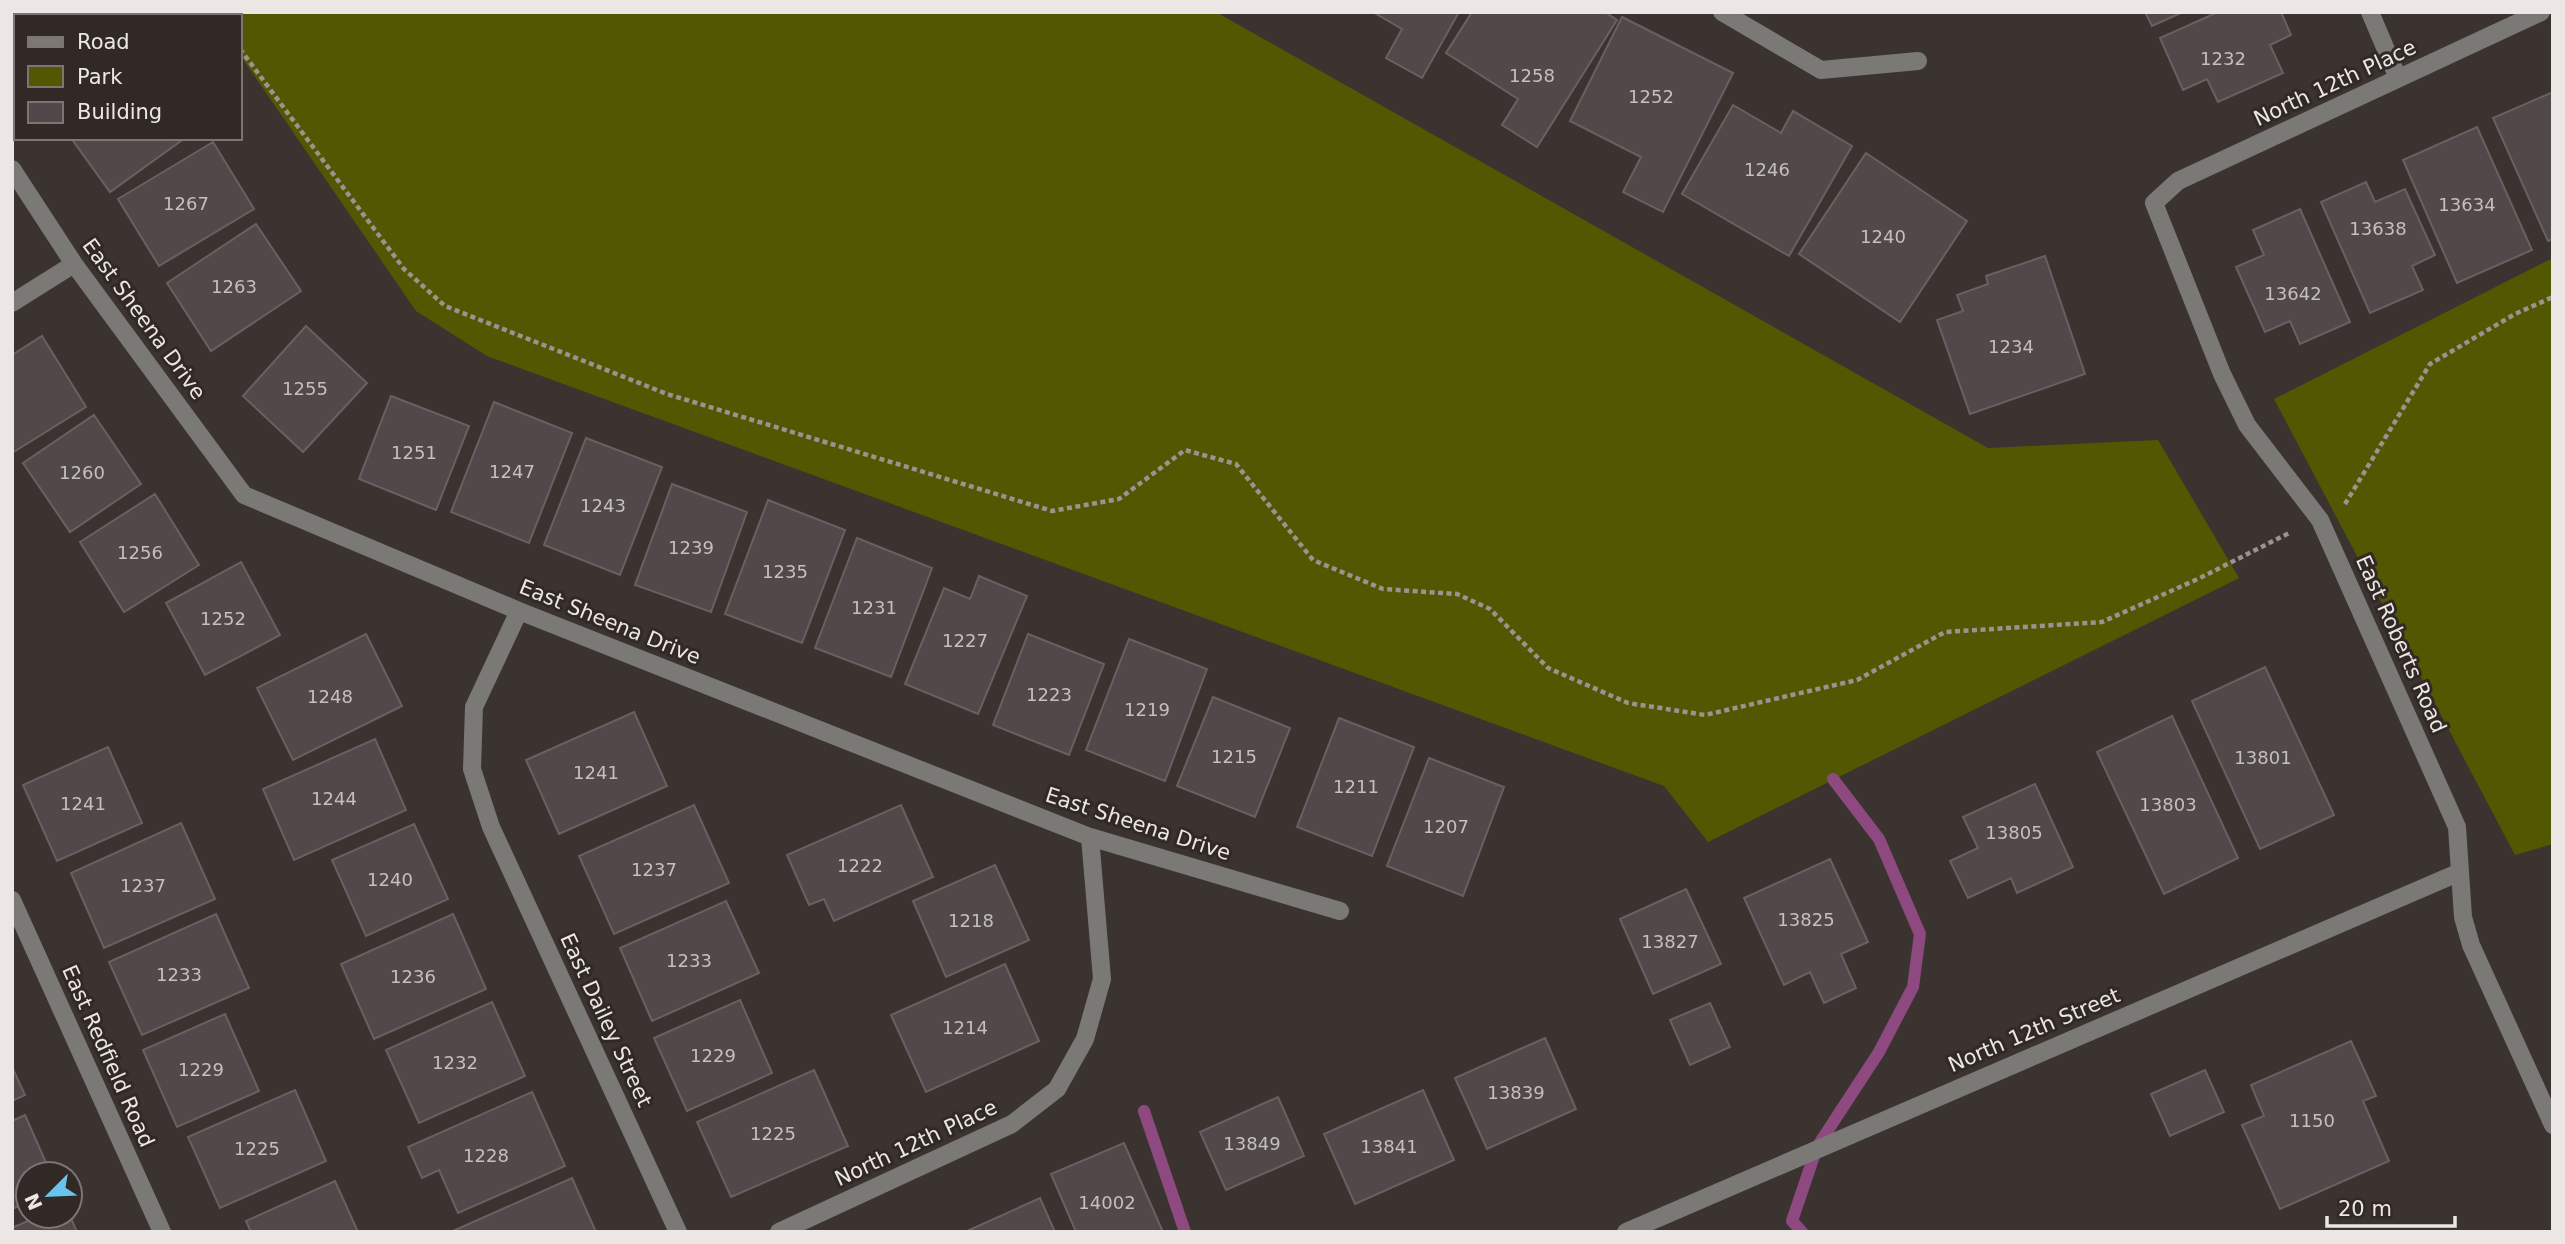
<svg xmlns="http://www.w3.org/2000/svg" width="2565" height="1244" font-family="'DejaVu Sans',sans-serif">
  <rect width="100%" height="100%" fill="#3b3330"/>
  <!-- green -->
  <path fill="#515801" d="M210,12H1216L1988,448L2158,440L2239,578L1708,842L1664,786L487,356L416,311L240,55V16H213Z
    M2553,258V844L2515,855L2274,399Z"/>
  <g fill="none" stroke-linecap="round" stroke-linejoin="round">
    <!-- stream -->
    <path stroke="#8e4a80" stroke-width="12" d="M1144,1111L1185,1232
      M1802,1232L1792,1221L1817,1147L1879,1052L1913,987L1920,934L1879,839L1833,779"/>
  </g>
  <!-- building -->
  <path fill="#514849" stroke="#6a6061" stroke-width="2" d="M51,12H106L108,16H45Z
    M1373,12H1459L1422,78L1386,58L1402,29Z
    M1472,12H1605L1617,20L1537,147L1502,125L1518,99L1446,53Z
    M2145,12H2183L2152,26Z
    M2218,12H2281L2291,35L2270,45L2283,73L2218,102L2207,79L2183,90L2160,38Z
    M1622,17L1733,73L1663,212L1623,192L1641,157L1570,121Z
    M2553,92V239L2548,241L2493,118Z
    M1733,105L1781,133L1793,111L1852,146L1789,256L1682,194Z
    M2477,127L2532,250L2457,283L2403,160Z
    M71,138H185L110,192Z
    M213,142L254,209L159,266L118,199Z
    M1866,153L1967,221L1900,322L1799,254Z
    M2366,182L2375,202L2405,189L2435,255L2412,266L2423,290L2370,313L2321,202Z
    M2300,209L2350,322L2300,344L2290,321L2265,332L2236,267L2264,255L2253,230Z
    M256,224L301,291L211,351L167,283Z
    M2045,256L2085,374L1970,414L1937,320L1963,311L1957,295L1988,284L1986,276Z
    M306,326L367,383L303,452L243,396Z
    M42,336L86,407L12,453V355Z
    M391,396L469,426L436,510L359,479Z
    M494,402L572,433L529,543L451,512Z
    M94,415L141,484L70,532L23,463Z
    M586,438L662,467L620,575L544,545Z
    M672,484L747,512L711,612L635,585Z
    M155,494L199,565L124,612L80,542Z
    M768,500L845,530L802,643L725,614Z
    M857,538L932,568L891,677L815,648Z
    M241,562L280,635L205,675L166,603Z
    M979,576L1027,596L978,714L905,684L944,588L970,599Z
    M366,634L402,706L293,760L257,688Z
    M1028,634L1104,664L1069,755L993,725Z
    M1129,639L1207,669L1165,781L1086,750Z
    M2265,667L2334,815L2260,849L2192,701Z
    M1213,697L1290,728L1255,817L1177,786Z
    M634,712L667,786L559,834L526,760Z
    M2172,716L2238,858L2164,894L2097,752Z
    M1339,718L1414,747L1372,856L1297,827Z
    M375,739L406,810L294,860L263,789Z
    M108,747L142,823L57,861L23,785Z
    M1429,758L1504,787L1463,896L1387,866Z
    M2035,784L2073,867L2017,893L2011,878L1968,898L1950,861L1978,848L1963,817Z
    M694,805L729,883L614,934L579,856Z
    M901,805L933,877L834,921L824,899L809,905L787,855Z
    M181,823L215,899L104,948L71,873Z
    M414,824L448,899L366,936L332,860Z
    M1830,859L1868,942L1841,954L1856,988L1824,1003L1810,972L1784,985L1744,898Z
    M995,865L1029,940L946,977L913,901Z
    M1686,889L1721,964L1653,994L1620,919Z
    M726,901L759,973L652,1021L620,948Z
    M216,914L249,988L142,1035L109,962Z
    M453,914L486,989L374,1039L341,964Z
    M1005,964L1039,1041L926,1092L891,1015Z
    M740,1000L772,1073L687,1111L654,1038Z
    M492,1002L525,1076L419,1123L386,1050Z
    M1710,1003L1730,1047L1690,1065L1670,1020Z
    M225,1014L259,1091L177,1127L143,1050Z
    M1545,1038L1576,1109L1487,1149L1455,1078Z
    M2351,1041L2376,1096L2363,1101L2389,1161L2280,1209L2242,1125L2264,1116L2251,1085Z
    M12,1067L25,1095L12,1101Z
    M814,1070L848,1146L731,1197L697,1122Z
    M2205,1070L2224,1112L2170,1136L2151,1094Z
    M295,1090L326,1161L220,1208L188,1137Z
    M1423,1090L1454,1160L1355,1204L1324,1134Z
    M532,1092L565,1166L458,1213L439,1170L422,1178L408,1147Z
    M1278,1097L1304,1156L1226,1190L1200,1132Z
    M25,1115L51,1174H28V1202L12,1209V1121Z
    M1124,1143L1163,1232H1076L1051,1174Z
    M572,1178L596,1232H453V1231Z
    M335,1181L358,1232H251L246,1221Z
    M1040,1198L1055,1232H965Z
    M39,1216H70L77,1232H12V1228Z"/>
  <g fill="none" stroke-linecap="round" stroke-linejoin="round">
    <!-- path -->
    <path stroke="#9a9391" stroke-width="4.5" stroke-dasharray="5 3.5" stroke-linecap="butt" d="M213,12L216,16
      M240,49L404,269L445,306L667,394L1052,511L1119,499L1185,450L1236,464L1313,560L1383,589L1457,594L1490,609L1548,668L1628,703L1705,715L1857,680L1945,632L2102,622L2200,578L2291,532
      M2345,504L2430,364L2515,314L2553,297"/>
    <!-- minor -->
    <path stroke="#7b7975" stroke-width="18" d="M1722,12L1821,70L1918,61
      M2370,12L2398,78
      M2541,12L2178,181L2154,203L2222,374L2247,425L2320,520L2457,827L2463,917L2471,945L2553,1125
      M12,169L74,264L244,495L519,611L1090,837L1340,911
      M12,303L74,264
      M519,611L474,707L472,769L491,827L678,1232
      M12,900L162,1232
      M779,1232L1012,1124L1057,1089L1085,1039L1102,979L1090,837
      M1626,1232L2460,872"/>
  </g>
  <g text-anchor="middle" stroke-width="6" stroke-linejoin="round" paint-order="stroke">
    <!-- number labels -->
    <g font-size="18" fill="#c5bfbe">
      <text x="2223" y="65">1232</text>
      <text x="1532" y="82">1258</text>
      <text x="1651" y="103">1252</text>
      <text x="1767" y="176">1246</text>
      <text x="186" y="210">1267</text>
      <text x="2467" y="211">13634</text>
      <text x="2378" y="235">13638</text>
      <text x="1883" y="243">1240</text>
      <text x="234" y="293">1263</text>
      <text x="2293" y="300">13642</text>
      <text x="2011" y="353">1234</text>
      <text x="305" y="395">1255</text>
      <text x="414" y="459">1251</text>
      <text x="512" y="478">1247</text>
      <text x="82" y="479">1260</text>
      <text x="603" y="512">1243</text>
      <text x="691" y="554">1239</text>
      <text x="140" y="559">1256</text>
      <text x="785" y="578">1235</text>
      <text x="874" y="614">1231</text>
      <text x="223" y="625">1252</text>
      <text x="965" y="647">1227</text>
      <text x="1049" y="701">1223</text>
      <text x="330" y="703">1248</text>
      <text x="1147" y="716">1219</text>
      <text x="1234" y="763">1215</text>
      <text x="2263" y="764">13801</text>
      <text x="596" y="779">1241</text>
      <text x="1356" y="793">1211</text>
      <text x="334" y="805">1244</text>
      <text x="83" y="810">1241</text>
      <text x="2168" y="811">13803</text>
      <text x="1446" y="833">1207</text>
      <text x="2014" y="839">13805</text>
      <text x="860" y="872">1222</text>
      <text x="654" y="876">1237</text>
      <text x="390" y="886">1240</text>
      <text x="143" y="892">1237</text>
      <text x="1806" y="926">13825</text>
      <text x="971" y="927">1218</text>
      <text x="1670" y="948">13827</text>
      <text x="689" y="967">1233</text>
      <text x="179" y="981">1233</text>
      <text x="413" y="983">1236</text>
      <text x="965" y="1034">1214</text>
      <text x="713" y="1062">1229</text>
      <text x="455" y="1069">1232</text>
      <text x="201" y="1076">1229</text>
      <text x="1516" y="1099">13839</text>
      <text x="2312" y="1127">1150</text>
      <text x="773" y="1140">1225</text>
      <text x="1252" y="1150">13849</text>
      <text x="1389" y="1153">13841</text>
      <text x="257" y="1155">1225</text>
      <text x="486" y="1162">1228</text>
      <text x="1107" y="1209">14002</text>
    </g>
    <!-- street labels -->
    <g font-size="21" fill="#ece7e5" stroke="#312926">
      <text transform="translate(2335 83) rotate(-25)" y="7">North 12th Place</text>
      <text transform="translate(144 319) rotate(54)" y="7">East Sheena Drive</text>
      <text transform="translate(610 622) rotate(22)" y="7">East Sheena Drive</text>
      <text transform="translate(2401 644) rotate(66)" y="7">East Roberts Road</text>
      <text transform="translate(1138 824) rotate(18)" y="7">East Sheena Drive</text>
      <text transform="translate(606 1020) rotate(65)" y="7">East Dailey Street</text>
      <text transform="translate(2034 1030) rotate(-23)" y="7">North 12th Street</text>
      <text transform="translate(108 1056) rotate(66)" y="7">East Redfield Road</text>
      <text transform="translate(916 1143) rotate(-25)" y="7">North 12th Place</text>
    </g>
  </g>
  <!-- border -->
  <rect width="2565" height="1244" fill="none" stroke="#ece7e5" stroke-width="28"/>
  <!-- legend -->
  <rect x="14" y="14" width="228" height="126" fill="#312926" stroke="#7c7572" stroke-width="2"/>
  <rect x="28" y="37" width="35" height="10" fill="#7b7975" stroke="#7c7572" stroke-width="2"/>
  <text x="77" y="49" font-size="21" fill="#ece7e5">Road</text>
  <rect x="28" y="66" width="35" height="21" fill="#515801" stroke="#7c7572" stroke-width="2"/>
  <text x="77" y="84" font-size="21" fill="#ece7e5">Park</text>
  <rect x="28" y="102" width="35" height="21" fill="#514849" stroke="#7c7572" stroke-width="2"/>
  <text x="77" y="119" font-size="21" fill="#ece7e5">Building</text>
  <!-- north arrow -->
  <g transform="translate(49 1195) rotate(246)"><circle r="33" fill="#312926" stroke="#7c7572" stroke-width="2"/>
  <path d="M0-5L12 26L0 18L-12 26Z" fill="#67c4ef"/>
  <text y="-10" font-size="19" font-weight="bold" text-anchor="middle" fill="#ece7e5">N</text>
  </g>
  <!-- scale -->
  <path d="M2327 1216v10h128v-10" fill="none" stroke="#ece7e5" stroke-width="3.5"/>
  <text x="2338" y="1216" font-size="21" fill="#ece7e5" stroke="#312926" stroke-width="5" paint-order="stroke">20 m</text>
</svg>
